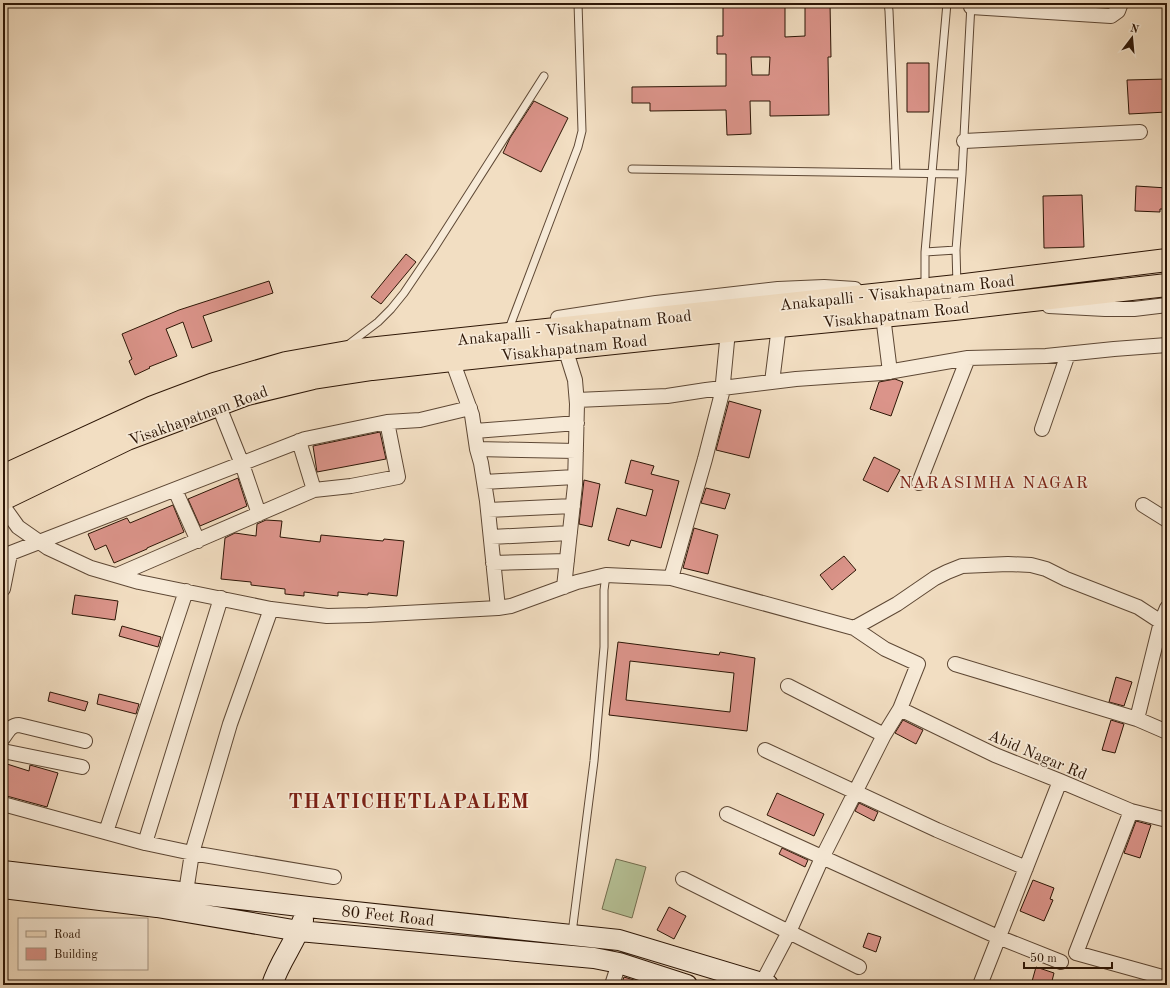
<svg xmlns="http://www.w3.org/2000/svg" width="1170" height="988" font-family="'Old Standard TT',serif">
  <rect width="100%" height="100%" fill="#f2dec2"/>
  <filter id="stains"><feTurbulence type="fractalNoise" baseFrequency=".005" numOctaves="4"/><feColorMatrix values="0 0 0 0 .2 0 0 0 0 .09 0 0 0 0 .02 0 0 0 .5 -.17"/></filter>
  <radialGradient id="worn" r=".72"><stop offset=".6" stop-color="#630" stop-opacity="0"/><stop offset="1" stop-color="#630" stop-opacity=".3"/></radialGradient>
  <!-- pitch -->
  <path fill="#b6c297" stroke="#726c4e" d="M616,859L646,867L632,918L602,909Z"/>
  <!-- building -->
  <path fill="#db948a" stroke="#2d1606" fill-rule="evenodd" d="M805,3H830L831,57H828L829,115L770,116V101H750L751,134L727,135L726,110L650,111V103H632V87L726,86V54H717V36H723V4H785V37L805,36ZM751,57H770L769,75H752Z
    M907,63H929V112H907Z
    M1167,79V112L1129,114L1127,80Z
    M534,101L568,118L541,172L503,153L510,138Z
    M1136,186L1167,188V209H1160V212L1135,211Z
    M1082,195L1084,247L1044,248L1043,196Z
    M406,254L416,262L381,304L371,297Z
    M269,281L273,293L203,316L212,341L192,348L183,322L166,329L177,356L149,367L150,368L135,375L129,361L132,359L122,334L179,310Z
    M895,379L903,382L891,416L870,409L879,382Z
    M729,401L761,410L749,458L716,450Z
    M380,432L386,459L317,472L313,446Z
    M874,457L900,470L888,492L863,480Z
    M631,460L654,466L651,474L679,481L661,548L631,540L629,546L608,540L617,508L646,516L653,490L625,483Z
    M238,478L247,506L200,526L188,499Z
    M584,480L600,484L592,527L579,524Z
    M706,488L730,494L725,509L701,503Z
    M173,505L184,532L147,548V549L114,563L106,545L95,550L88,534L127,518L130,523Z
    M266,520L282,521L280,537L320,542L321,535L383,541L384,539L404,541L397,596L368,593V595L338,592V596L304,592V596L285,594V589L251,585V582L221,579L225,538L235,533L256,536L257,524Z
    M694,528L718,535L708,574L683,568Z
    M844,556L856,570L832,590L820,575Z
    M75,595L118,601L115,620L72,614Z
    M122,626L161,637L158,647L119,636Z
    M618,642L719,655L720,652L755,658L747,731L609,715ZM630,661L734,673L730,712L626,700Z
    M1116,677L1132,682L1124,706L1109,702Z
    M50,692L88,702L85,711L48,701Z
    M99,694L139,704L136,714L97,704Z
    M903,720L923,730L916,744L895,733Z
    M1111,720L1124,724L1115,753L1102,750Z
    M7,764L29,771L30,765L58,773L47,807L3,795V778Z
    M777,793L824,814L814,836L767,815Z
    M859,803L878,812L874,821L855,811Z
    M1136,821L1151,825L1140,858L1124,853Z
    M782,848L808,860L805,867L779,854Z
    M1033,880L1054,888L1050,899L1053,900L1044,921L1020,911Z
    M669,907L686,916L674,939L657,930Z
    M868,933L881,937L876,952L863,947Z
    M1036,967L1054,973L1051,985H1031Z
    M624,977L637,981L635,985H621Z"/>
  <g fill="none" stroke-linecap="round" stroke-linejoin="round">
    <!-- lane casing -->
    <g stroke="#5e4835" stroke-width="9">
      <path id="lane" d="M888,3L889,11L896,173
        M632,169L962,174
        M925,252L956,250
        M925,287V252L947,3
        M953,307L957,286L956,250L962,174L971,4
        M510,326L578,147L582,131L578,3
        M349,344L378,322L391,309L404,293L433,250L544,76
        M572,933L594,761L604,647V590L606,575"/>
    </g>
    <!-- street casing -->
    <g stroke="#5e4835" stroke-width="16">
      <path id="street" d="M971,7L1111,16L1118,11L1121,3
        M964,141L1140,132
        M1049,306L1105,309H1134L1167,305
        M883,316L890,372
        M558,318L656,303L778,289L824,287L855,289
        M452,360L472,415L477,449L481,463L487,501L498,608
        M772,382L779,326
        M577,400L667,396L706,390L796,379L882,373L968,358L1046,356L1114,349L1167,345
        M218,404L242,464L259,514
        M1042,429L1068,354
        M475,431L577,423
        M299,441L314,490
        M477,449L576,451
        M484,482L575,477
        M919,483L968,358
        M175,490L198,541
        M1143,505L1167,520
        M3,506L18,527L48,548L91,568L139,582L271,609L327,616L368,615L498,608L511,606L577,582L606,575L671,578L854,628L885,649L918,664L900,709L884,735L822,858L789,932L761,985
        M488,510L573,506
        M491,537L570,533
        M3,556L305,439L387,422L420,420L470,408
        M493,563L567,561
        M117,575L314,490L351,486L398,477L387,422
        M671,578L705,459L722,393L728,331
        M564,587L575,485L577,404L575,380L565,348
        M3,589L10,554
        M854,628L897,604L935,578L947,572L962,566L1008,564L1031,565L1046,569L1066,579L1138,607L1167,626
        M955,664L1137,719L1167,732
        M788,686L884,735
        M900,709L995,755L1060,781L1131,811L1167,820
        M1137,719L1161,622L1167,608
        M3,738C8,731 11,725 19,725L85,741
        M765,750L937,830L1026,868
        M3,751L82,767
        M3,804L145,843L192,853L334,877
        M1131,811L1076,953L1166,978
        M727,814L998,937L1061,962
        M106,832L186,591
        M145,843L221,598
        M683,879L859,967
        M186,892L192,853L230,724L271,609
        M612,985L619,963
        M980,985L1060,781"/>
    </g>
    <!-- secondary casing -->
    <g stroke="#2d1606" stroke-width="22">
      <path id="secondary" d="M3,871L308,907L619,940L768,985
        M3,888L157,907L299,931L594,958L619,963L687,985
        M272,985C279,962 295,943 303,920"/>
    </g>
    <!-- primary casing -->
    <g stroke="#2d1606" stroke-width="24">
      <path id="primary" d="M3,476L153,407L214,384L286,363L359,350L957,286L1167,260
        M3,499L127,439L247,394L313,378L372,369L452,360L728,331L954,309L1167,285"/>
    </g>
    <!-- lane -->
    <use href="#lane" stroke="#f7ead7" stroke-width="7"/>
    <!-- street -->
    <use href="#street" stroke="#f7ead7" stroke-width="14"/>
    <!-- secondary -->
    <use href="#secondary" stroke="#f7ead7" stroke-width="20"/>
    <!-- primary -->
    <use href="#primary" stroke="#f2dec2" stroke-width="22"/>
  </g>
  <g text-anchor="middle" stroke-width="3.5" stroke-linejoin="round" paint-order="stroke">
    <!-- street labels -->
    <g font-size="16" fill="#2d1606" stroke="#f7ead7">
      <text transform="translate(897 292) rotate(-6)" y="6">Anakapalli - Visakhapatnam Road</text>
      <text transform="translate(896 314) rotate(-6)" y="6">Visakhapatnam Road</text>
      <text transform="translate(574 327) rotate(-6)" y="6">Anakapalli - Visakhapatnam Road</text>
      <text transform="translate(574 347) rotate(-6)" y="6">Visakhapatnam Road</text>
      <text transform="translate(198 415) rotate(-20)" y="6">Visakhapatnam Road</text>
      <text transform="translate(1038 754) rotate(23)" y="6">Abid Nagar Rd</text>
      <text transform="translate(388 915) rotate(6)" y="6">80 Feet Road</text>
    </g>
    <!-- neighbourhood labels -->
    <g font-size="17" letter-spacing="1" fill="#7a1f14" stroke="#f7ead7">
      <text x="994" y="488">NARASIMHA NAGAR</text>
    </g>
    <!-- district labels -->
    <g font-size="20" font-weight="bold" letter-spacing="1" fill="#7a1f14" stroke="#f7ead7">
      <text x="409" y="808">THATICHETLAPALEM</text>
    </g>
  </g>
  <!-- margin -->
  <rect width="1170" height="988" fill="none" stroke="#f2dec2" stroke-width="16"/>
  <rect x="4" y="4" width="1162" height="980" fill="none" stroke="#2d1606" stroke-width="2"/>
  <rect x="8" y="8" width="1154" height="972" fill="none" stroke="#2d1606"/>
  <!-- legend -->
  <rect x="18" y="918" width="130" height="52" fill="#f7ead7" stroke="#a69583"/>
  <rect x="26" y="931" width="20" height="6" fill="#f2dec2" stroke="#a69583"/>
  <text x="54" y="938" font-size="12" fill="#2d1606">Road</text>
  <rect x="26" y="948" width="20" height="12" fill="#db948a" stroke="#a69583"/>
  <text x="54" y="958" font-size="12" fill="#2d1606">Building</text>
  <!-- north arrow -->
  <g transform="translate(1132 38) rotate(16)" stroke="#f7ead7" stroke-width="3" paint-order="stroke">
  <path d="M0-3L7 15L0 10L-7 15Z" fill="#2d1606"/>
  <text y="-6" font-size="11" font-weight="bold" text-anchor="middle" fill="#2d1606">N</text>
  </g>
  <!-- scale -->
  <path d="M1024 962v6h88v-6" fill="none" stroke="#2d1606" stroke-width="2"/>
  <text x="1030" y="962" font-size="12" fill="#2d1606" stroke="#f7ead7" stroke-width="3" paint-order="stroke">50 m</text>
  <rect width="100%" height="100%" filter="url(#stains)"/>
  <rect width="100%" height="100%" fill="url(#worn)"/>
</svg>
